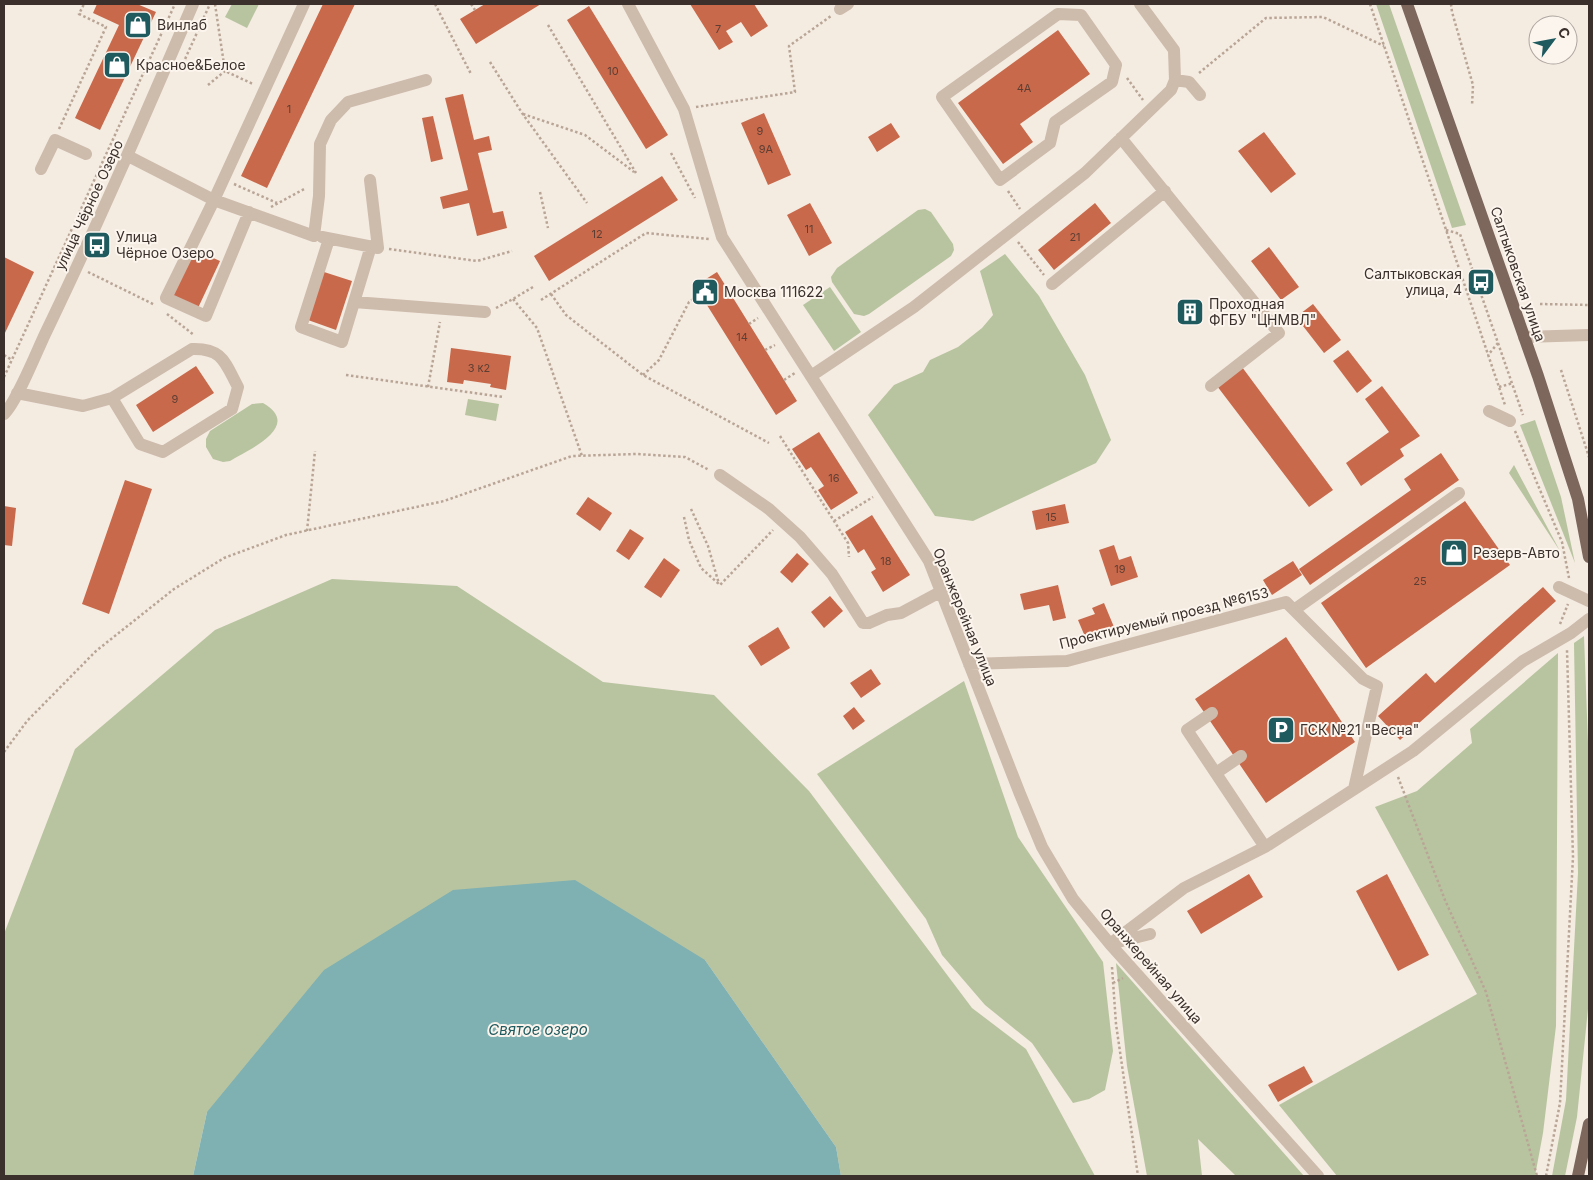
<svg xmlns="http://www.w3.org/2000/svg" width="1593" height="1180" font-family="Inter,sans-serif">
  <rect width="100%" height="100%" fill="#f4ebe1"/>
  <!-- green -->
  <path fill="#b8c4a0" d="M232,4H259L247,28L225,17Z
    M1376,4H1389L1466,225L1452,228Z
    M925,209L931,212L953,244L954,250L951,256L869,314L864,316L854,314L832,282L831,277L837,268L918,210Z
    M1005,254L1039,296L1085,375L1111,440L1096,463L973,521L935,516L868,415L894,385L923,372L930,360L958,347L982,328L993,315L980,271Z
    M830,287L861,332L834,351L803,305Z
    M468,399L499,404L496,421L465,415Z
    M263,403C303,426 250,449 230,461L223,462L213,459L206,447V439L210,431L252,404Z
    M1535,420L1561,497L1575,563L1520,425Z
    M1514,465L1560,551L1509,473Z
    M332,579L457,586L603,682L714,695L809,791L972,1008L1026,1049L1095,1176H841L836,1147L705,960L207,1112L193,1176H4V934L75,749L215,630Z
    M1584,636L1589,769V974L1588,1009L1577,1117L1565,1176H1552L1566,1100L1578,873L1574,643Z
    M1558,653L1556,1026L1543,1133L1535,1176H1337L1279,1105L1477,994L1375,807L1417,791L1472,743L1470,729Z
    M964,681L1018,837L1103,962L1113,1051L1105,1090L1089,1099L1073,1103L1032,1043L985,1005L942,955L926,919L817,774Z
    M1116,963L1304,1176H1236L1198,1139L1202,1176H1147L1127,1066Z"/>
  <!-- water -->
  <path fill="#7fb0b2" d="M575,880L705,960L836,1147L841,1176H193L207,1112L324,970L453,890Z"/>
  <!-- building -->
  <path fill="#c8694b" d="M97,4H137L156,12L100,130L75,118L119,25L93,13Z
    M323,4H355L267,188L241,176Z
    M485,4H541L476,44L460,19Z
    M690,4H754L768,26L751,37L741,22L726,31L733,42L719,50Z
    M589,6L668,135L646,149L567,20Z
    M1058,30L1090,74L1020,124L1033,142L1003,164L958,103Z
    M463,94L474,140L489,136L492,150L478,153L493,213L503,211L507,228L477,236L469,203L443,209L440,197L468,190L445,98Z
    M764,113L791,175L768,185L741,123Z
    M433,116L443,159L431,162L422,118Z
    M891,123L900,137L877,152L868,137Z
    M1264,132L1296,174L1271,193L1238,151Z
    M662,176L678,200L549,281L534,256Z
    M810,203L832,243L809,256L787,215Z
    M1095,203L1111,223L1054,270L1038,250Z
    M1269,247L1299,287L1281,300L1251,261Z
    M193,249L220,261L198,308L171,295Z
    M4,257L34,272L4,335Z
    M324,272L352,281L336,330L308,320Z
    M717,272L797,401L776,415L695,286Z
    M1192,299L1202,315L1188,324L1178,309Z
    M1313,304L1341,340L1324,353L1296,317Z
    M451,348L511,356L506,390L490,387L491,384L464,380L463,384L447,382Z
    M1348,350L1372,381L1357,393L1333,361Z
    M196,366L214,393L153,432L136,405Z
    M1242,367L1333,490L1309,507L1217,386Z
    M1382,386L1420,436L1400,449L1404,456L1361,486L1346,463L1389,432L1365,399Z
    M819,432L858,493L831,510L818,490L824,486L811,467L806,470L792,449Z
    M1441,453L1459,480L1310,585L1299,569L1411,490L1404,479Z
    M125,480L152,489L109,614L82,604Z
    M588,497L612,513L600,531L576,514Z
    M1465,501L1510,565L1366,668L1321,603Z
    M1065,504L1069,523L1036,530L1032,511Z
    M4,506L16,508L12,546L4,545Z
    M872,515L910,575L883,592L871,572L876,569L864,549L858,553L845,532Z
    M630,529L644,538L629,560L616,551Z
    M1114,545L1119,560L1131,556L1138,577L1111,586L1099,550Z
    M797,553L809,564L792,583L780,572Z
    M664,558L680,570L661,598L644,587Z
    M1293,561L1302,575L1272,595L1263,580Z
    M1058,585L1066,618L1053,621L1049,605L1024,610L1020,594Z
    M1543,587L1556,601L1400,740L1378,716L1426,673L1435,683Z
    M830,596L843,611L824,628L811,612Z
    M1104,603L1114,627L1086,639L1078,620L1095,614L1092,608Z
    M778,627L790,648L761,666L748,646Z
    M1286,637L1355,742L1266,803L1195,699Z
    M871,669L881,684L861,698L850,683Z
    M854,707L865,721L853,730L843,716Z
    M1249,874L1263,897L1201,934L1187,911Z
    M1387,874L1429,955L1398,971L1356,891Z
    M1304,1066L1313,1082L1278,1102L1268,1085Z"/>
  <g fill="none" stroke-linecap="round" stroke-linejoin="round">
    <!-- path -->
    <path stroke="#b9a596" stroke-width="2.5" stroke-dasharray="2.5 2.5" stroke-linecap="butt" d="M215,4L225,71L253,84
      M435,4L471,74
      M471,4L475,10
      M1370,4L1505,405
      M1451,4L1452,12L1473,85L1472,106
      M548,25L636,173
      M490,62L522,113L587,203
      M181,68L210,4
      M1199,73L1266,18L1323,17L1384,46
      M1127,78L1143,100
      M208,85L225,71
      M696,107L795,92L789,46L831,16
      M523,114L585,135L634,172
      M59,129L106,27L79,14L84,4
      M671,153L695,198
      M234,184L277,203
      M1008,191L1020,209
      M540,192L548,228
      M271,207L306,188
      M1446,230L1460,234L1498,343L1488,355
      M1018,242L1044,275
      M389,249L477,261L512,251
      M88,272L155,305
      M730,293L739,288
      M551,294L566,315L643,375L769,443
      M513,299L537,328L582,456
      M541,300L646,233L709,239
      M1540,304L1589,305
      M496,308L513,299L533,287
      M167,314L194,335
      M749,324L758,318
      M1498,343L1523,415
      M765,350L775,345
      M4,355L12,360
      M1561,370L1589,457
      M346,375L503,397
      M643,375L659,360L689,302L700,294
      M4,377L175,4
      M784,380L795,373
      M428,387L440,322
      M1499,387L1513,383
      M1515,431L1562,542L1569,578
      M780,436L848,543L849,557
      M691,509L708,546L719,584
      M684,517L689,540L701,568L720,585L773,530
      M834,521L873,497
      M307,531L315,451
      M1560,624L1568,604
      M4,752L27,721L96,651L174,589L224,558L286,535L444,501L572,456L637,454L685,457L709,470
      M1398,777L1445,900L1486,992L1537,1176
      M1112,967L1116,1024L1138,1176
      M1113,983L1123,978
      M1546,1176L1560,1103L1573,857L1567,650"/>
    <!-- minor -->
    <path stroke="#cdbbac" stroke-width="12" d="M628,4L684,109L722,237L929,561L1020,794L1042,847L1073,899L1110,944L1318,1176
      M840,9L848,4
      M1058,14L1081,15L1116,65L1112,82L1055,122L1050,143L1000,180L942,97Z
      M1175,80L1189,82L1200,95
      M1121,138L1279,333L1211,386
      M128,156L214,200L314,236L319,196L320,144L331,120L348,102L426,80
      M41,169L55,140L86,154
      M249,212L206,316L166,298L214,200L304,4
      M322,237L378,248L370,180
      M329,239L301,327L342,342L371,246
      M1052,284L1165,191
      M354,302L485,312
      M1524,337L1589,335
      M811,376L914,307L1085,173L1171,90L1175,80L1174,50L1140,4
      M17,393L83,406L112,398L192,349C223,348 225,363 238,387L232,409L163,452L140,444L112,398
      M1489,411L1510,421
      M4,414C17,402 38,348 47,330C99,222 146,113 193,4
      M720,475L769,509L800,537L832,574L863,623H869L887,615L901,613L942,591
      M1559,587L1589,601
      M1294,610L1459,493
      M969,664L1067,661L1286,602L1363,679L1377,686L1354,789
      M1216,773L1241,756
      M1265,847L1413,751L1523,661L1571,633L1589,619
      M1118,942L1150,934
      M1110,944L1184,888L1265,847L1187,730L1212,713"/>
    <!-- major -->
    <path stroke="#7d675c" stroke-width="12" d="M1407,4L1538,376L1578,499L1589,557
      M1578,1176L1589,1124"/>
  </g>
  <!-- icons -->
  <defs>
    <g id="shop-square" transform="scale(1.4375)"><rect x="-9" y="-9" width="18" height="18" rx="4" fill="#1f5a5e" stroke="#fbf5ee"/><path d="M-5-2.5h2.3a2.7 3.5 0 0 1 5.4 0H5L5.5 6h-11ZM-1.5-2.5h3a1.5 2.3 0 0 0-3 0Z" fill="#fff"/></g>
    <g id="bus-square" transform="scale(1.4375)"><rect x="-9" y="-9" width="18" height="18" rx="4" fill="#1f5a5e" stroke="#fbf5ee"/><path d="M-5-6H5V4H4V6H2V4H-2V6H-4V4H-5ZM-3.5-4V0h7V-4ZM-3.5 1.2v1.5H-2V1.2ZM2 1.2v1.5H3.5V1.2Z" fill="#fff"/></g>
    <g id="civic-square" transform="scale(1.4375)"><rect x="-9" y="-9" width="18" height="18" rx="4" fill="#1f5a5e" stroke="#fbf5ee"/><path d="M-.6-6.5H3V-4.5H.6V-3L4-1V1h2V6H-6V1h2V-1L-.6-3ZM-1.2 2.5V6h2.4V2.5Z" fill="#fff"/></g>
    <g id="building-square" transform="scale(1.4375)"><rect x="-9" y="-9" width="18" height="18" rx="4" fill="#1f5a5e" stroke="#fbf5ee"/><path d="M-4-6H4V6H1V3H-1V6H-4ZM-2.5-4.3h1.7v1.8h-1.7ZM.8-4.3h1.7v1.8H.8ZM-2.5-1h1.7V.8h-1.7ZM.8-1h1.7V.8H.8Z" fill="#fff"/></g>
    <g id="parking-square" transform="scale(1.4375)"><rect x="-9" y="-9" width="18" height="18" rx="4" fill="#1f5a5e" stroke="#fbf5ee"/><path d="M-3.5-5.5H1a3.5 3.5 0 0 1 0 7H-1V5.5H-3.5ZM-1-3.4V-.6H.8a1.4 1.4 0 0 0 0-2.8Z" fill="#fff"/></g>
  </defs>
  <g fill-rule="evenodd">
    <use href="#shop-square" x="138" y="25"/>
    <use href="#shop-square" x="117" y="65"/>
    <use href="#bus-square" x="97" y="245"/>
    <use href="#bus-square" x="1481" y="282"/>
    <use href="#civic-square" x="705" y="292"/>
    <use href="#building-square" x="1190" y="312"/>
    <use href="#shop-square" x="1454" y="553"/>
    <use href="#parking-square" x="1281" y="730"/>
  </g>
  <g text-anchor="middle" stroke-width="4" stroke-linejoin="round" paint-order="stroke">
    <!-- number labels -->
    <g font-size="11" fill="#5e3e33">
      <text x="718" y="33">7</text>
      <text x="613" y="75">10</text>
      <text x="1024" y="92">4А</text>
      <text x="289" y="113">1</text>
      <text x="760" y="135">9</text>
      <text x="766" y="153">9А</text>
      <text x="809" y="233">11</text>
      <text x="597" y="238">12</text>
      <text x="1075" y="241">21</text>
      <text x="742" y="341">14</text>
      <text x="479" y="372">3 к2</text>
      <text x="175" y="403">9</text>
      <text x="834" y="482">16</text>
      <text x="1051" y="521">15</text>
      <text x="886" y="565">18</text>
      <text x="1120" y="573">19</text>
      <text x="1420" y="585">25</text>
    </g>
    <!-- poi labels -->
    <g font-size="14" fill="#3b302b" stroke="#fbf5ee" text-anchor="start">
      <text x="157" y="30">Винлаб</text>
      <text x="136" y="70">Красное&amp;Белое</text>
      <text x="116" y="242">Улица<tspan x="116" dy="16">Чёрное Озеро</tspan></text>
      <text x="1462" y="279" text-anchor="end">Салтыковская<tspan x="1462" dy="16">улица, 4</tspan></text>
      <text x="724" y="297">Москва 111622</text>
      <text x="1209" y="309">Проходная<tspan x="1209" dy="16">ФГБУ "ЦНМВЛ"</tspan></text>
      <text x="1473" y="558">Резерв-Авто</text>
      <text x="1300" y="735">ГСК №21 "Весна"</text>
    </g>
    <!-- street labels -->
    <g font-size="14" fill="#3b302b" stroke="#fbf5ee">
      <text transform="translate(89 205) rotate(-65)" y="5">улица Чёрное Озеро</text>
      <text transform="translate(1518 274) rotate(71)" y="5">Салтыковская улица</text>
      <text transform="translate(965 617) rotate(68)" y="5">Оранжерейная улица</text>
      <text transform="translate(1164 618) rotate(-14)" y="5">Проектируемый проезд №6153</text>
      <text transform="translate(1151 966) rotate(49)" y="5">Оранжерейная улица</text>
    </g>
    <!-- water labels -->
    <g font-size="15" font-style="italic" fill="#1f5a5e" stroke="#fbf5ee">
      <text x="538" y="1035">Святое озеро</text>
    </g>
  </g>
  <!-- border -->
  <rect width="1593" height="1180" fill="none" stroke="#3b302b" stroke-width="10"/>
  <!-- north arrow -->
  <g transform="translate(1553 40) rotate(58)"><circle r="24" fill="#fbf5ee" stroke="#aea6a0"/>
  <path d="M0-4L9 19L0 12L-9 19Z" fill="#1f5a5e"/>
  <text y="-8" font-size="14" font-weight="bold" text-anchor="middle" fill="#3b302b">С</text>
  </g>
</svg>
